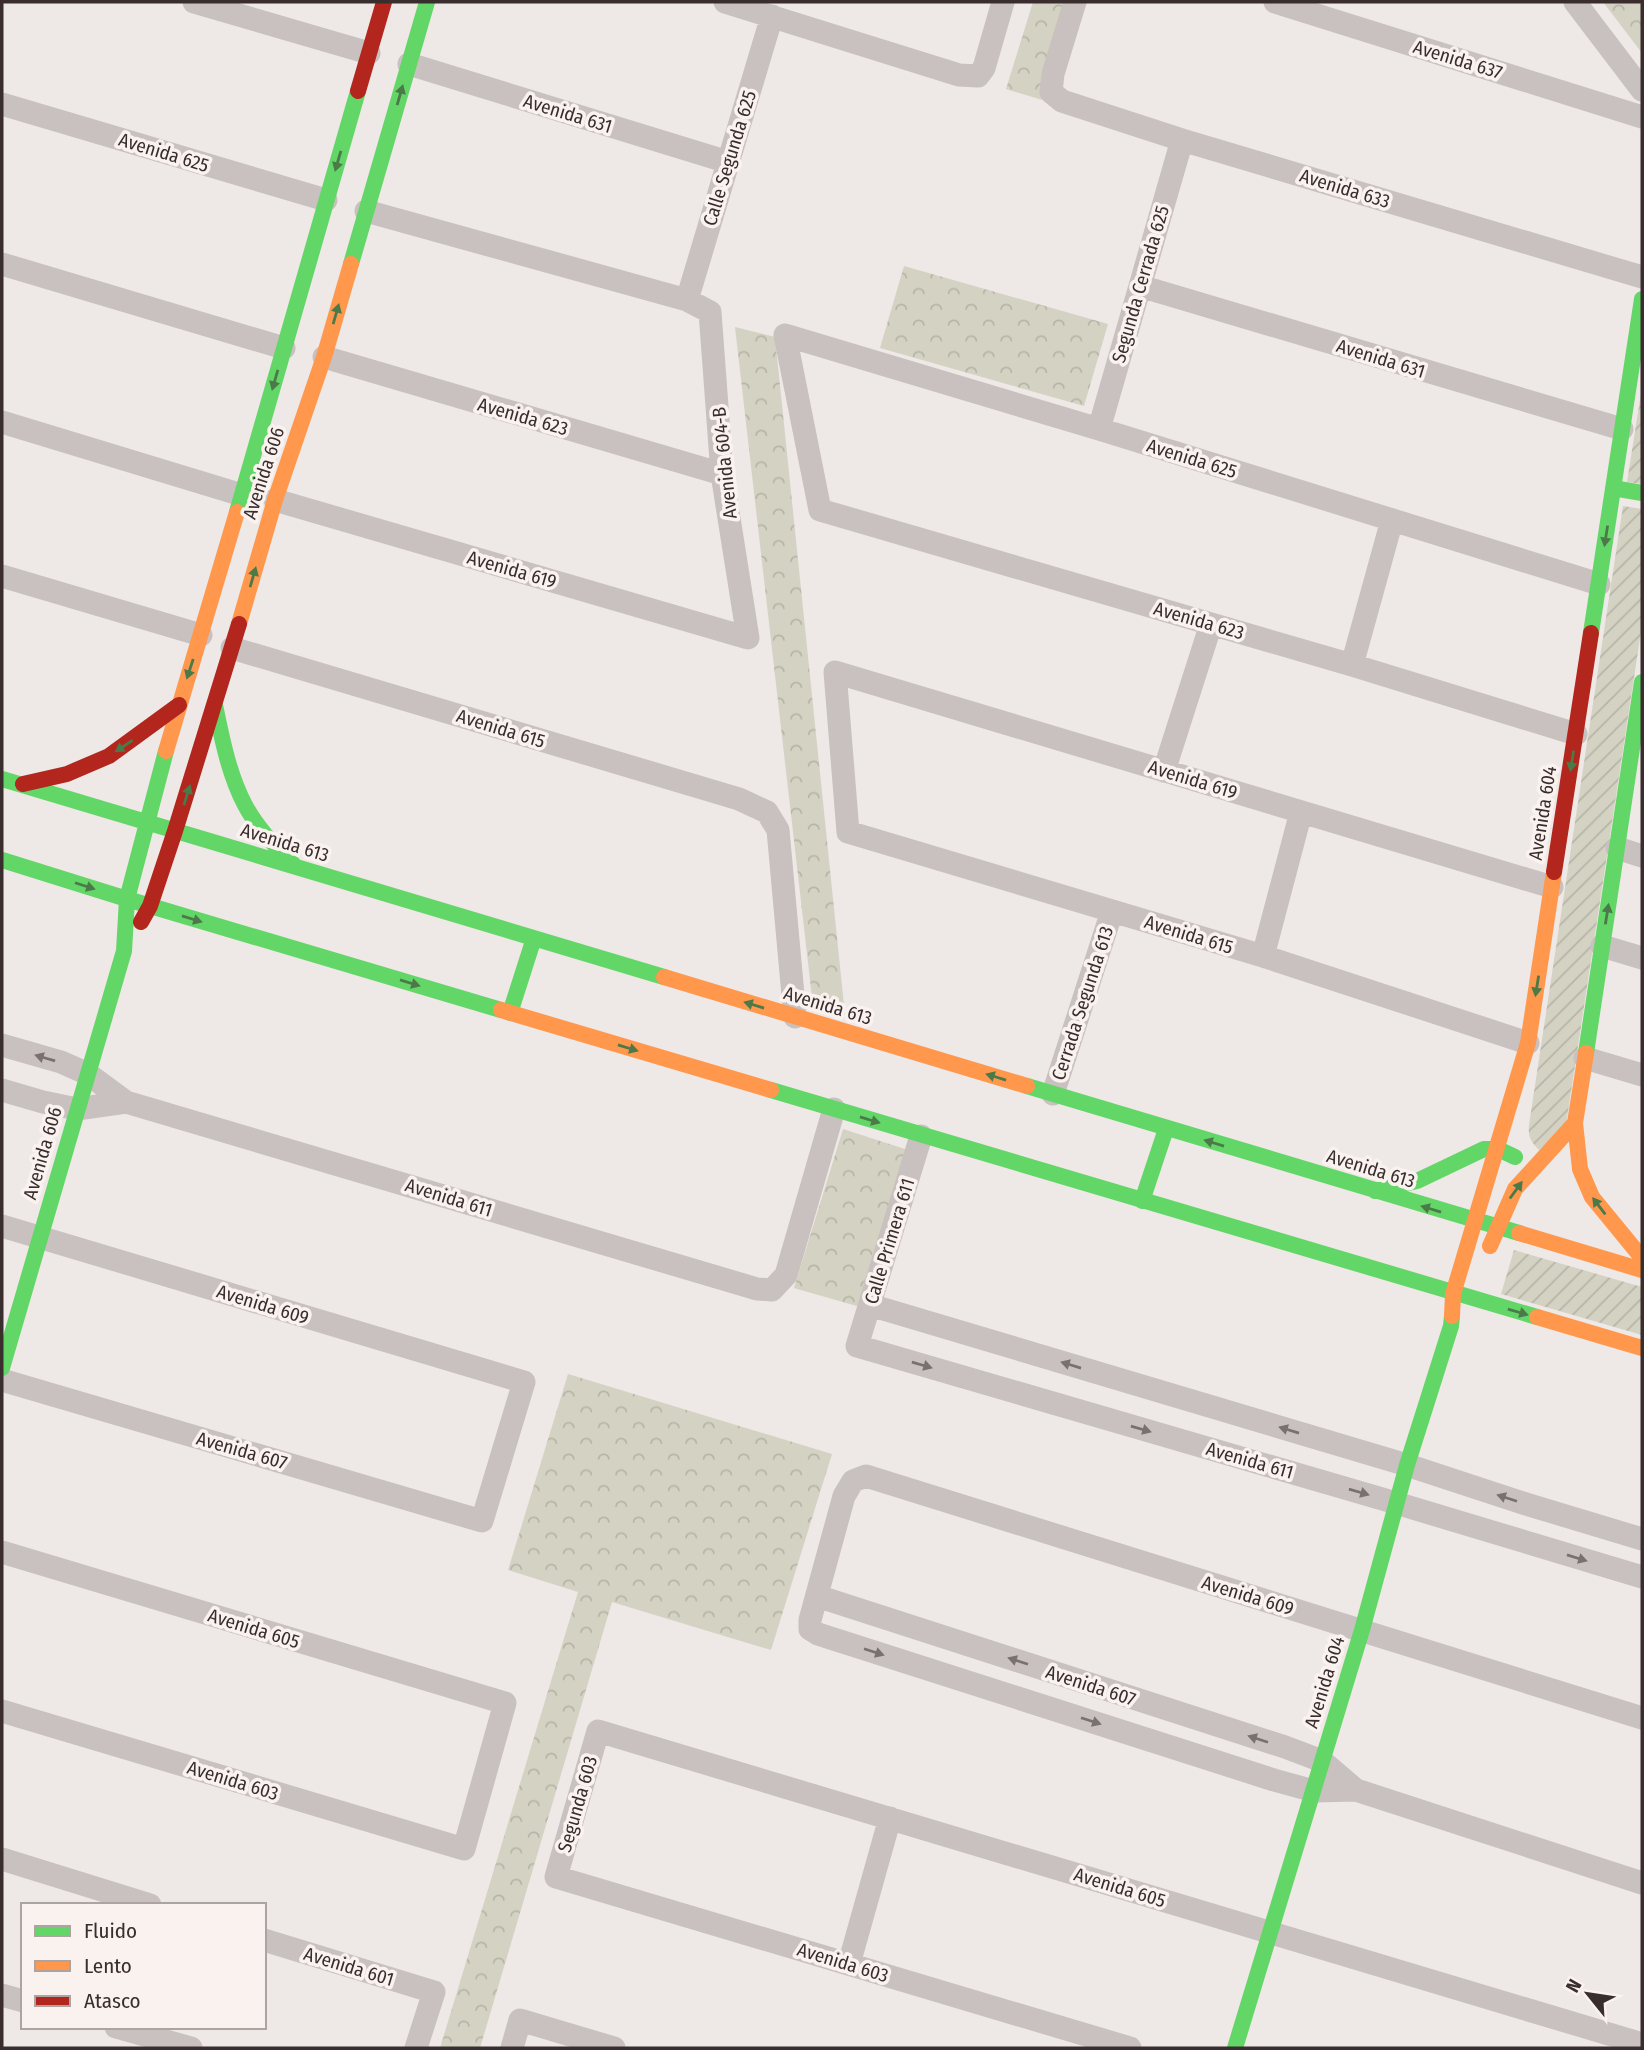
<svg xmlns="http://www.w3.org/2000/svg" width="1644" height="2050" font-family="'Fira Sans Condensed',sans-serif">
  <defs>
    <pattern id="park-crowns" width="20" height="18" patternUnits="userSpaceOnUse" patternTransform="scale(1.75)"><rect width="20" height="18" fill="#d4d2c2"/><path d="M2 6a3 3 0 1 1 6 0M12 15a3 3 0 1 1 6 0" fill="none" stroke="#b7b5a7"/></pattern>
    <pattern id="garden-furrows" width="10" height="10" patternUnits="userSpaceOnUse" patternTransform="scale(1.75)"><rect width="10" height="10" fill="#d4d2c2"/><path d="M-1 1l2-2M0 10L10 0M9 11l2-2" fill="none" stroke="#b7b5a7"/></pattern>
  </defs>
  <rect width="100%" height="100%" fill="#eee8e6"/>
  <!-- park -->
  <path fill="url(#park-crowns)" d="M1033,2H1071L1042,100L1006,89Z
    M1603,2H1642V53Z
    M904,266L1108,324L1084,406L880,348Z
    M735,327L775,337L845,1015L813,1006Z
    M843,1129L908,1150L860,1307L794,1288Z
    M568,1374L832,1454L771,1650L612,1602L480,2048H440L578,1592L508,1570Z"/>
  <!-- garden -->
  <path fill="url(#garden-furrows)" d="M1642,387V484L1627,482Z
    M1623,506L1642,509V625L1566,1125L1539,1150C1530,1141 1528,1136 1529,1125Z
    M1514,1250L1642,1287V1335L1501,1294Z"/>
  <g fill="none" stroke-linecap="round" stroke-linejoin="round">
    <!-- street -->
    <path stroke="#c8c1bf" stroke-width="23" d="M194,2L369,53
      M725,2L959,75L978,76L984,68L1003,2
      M1075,2L1053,74L1051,92L1062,101L1182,140L1642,277
      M1275,2L1642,117
      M1575,2L1642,90
      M409,64L728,162
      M2,104L326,200
      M2,264L284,348
      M1140,286L1622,429
      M687,300L772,16
      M324,357L722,474
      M2,422L242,495
      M1099,429L1182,140
      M275,500L748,638L722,474L710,312L687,300L366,211
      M2,576L201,635
      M232,648L739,799L767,812L778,830L795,1017
      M1352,665L1392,520
      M1576,734L1352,665L820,510L785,335L1099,429L1599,584
      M1164,771L1211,624
      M1617,848L1642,856
      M1602,946L1642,958
      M1263,956L1301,812
      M1528,1043L1263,956L848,832L835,672L1552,887
      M2,1045L61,1062L88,1074L126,1102L757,1289L772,1290L786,1275L834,1109
      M1585,1058L1642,1075
      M2,1090L43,1102L77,1109L126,1102
      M1053,1094L1112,911
      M921,1136L857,1346L1396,1503L1642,1577
      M2,1226L524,1382L482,1521L2,1380
      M870,1305L1407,1465L1526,1504L1642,1539
      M2,1552L505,1703L464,1849L2,1711
      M817,1596L1285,1747L1322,1761L1356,1790
      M1642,1718L866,1476L853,1481L844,1496L810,1620V1629L818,1634L1274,1780L1314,1791L1356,1790L1642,1883
      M2,1859L150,1905
      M264,1940L434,1992L416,2048
      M849,1964L890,1818
      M2,1995L23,2001
      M116,2027L191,2048
      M512,2048L520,2020L614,2048
      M1130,2048L556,1877L598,1731L1642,2044"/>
    <!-- fast -->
    <path stroke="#63d668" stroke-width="16" d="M351,264L427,2
      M1613,488L1642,493
      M237,512L358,91
      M1591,633L1642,299
      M215,705C222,739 229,775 245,805C257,828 276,847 294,865
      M2,779L664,977
      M2,860L127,899L501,1010
      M510,1013L534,938
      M1586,1053L1642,682
      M1027,1086L1519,1233
      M771,1090L1537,1317
      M1375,1191L1417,1181L1484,1149H1498L1515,1157
      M1142,1201L1166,1129
      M2,1368L124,951L127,899L166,751
      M1235,2048L1362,1630L1407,1465L1451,1326L1452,1316"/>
    <!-- slow -->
    <path stroke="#ff974d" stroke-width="16" d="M239,624L275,500L324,357L351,264
      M166,751L237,512
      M664,977L1027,1086
      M501,1010L771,1090
      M1575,1123L1580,1169L1592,1197L1642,1258
      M1519,1233L1642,1270
      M1490,1246L1515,1189L1575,1123L1586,1053
      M1452,1316L1453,1294L1528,1043L1554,872
      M1537,1317L1642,1348"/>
    <!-- jam -->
    <path stroke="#b3261e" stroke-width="16" d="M358,91L384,2
      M23,784L67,774L109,756L179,705
      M1554,872L1591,633
      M141,922L150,906L175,831L239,624"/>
  </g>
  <!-- one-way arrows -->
  <defs><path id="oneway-solid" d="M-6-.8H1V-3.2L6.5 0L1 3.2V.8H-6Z" transform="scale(1.75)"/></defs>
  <g fill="#4c7948">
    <use href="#oneway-solid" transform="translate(400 95) rotate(-74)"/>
    <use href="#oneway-solid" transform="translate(338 161) rotate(106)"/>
    <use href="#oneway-solid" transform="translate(336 314) rotate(-74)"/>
    <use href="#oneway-solid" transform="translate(275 380) rotate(106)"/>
    <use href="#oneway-solid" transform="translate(1606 536) rotate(99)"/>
    <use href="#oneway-solid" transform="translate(253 577) rotate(-74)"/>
    <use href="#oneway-solid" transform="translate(190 669) rotate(108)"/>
    <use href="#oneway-solid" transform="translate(124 746) rotate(146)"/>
    <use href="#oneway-solid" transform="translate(1572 761) rotate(99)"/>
    <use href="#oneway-solid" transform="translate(187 795) rotate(-73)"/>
    <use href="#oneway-solid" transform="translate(85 886) rotate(18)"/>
    <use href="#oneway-solid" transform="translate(1607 914) rotate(-81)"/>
    <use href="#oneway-solid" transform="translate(192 919) rotate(17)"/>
    <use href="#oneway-solid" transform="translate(410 983) rotate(17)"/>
    <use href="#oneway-solid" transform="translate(1537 986) rotate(99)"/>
    <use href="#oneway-solid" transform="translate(754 1005) rotate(-163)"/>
    <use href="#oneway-solid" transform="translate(628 1048) rotate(17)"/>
    <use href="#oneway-solid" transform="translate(996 1077) rotate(-163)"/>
    <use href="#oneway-solid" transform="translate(870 1120) rotate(17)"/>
    <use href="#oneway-solid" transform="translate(1214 1143) rotate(-163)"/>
    <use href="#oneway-solid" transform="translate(1516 1190) rotate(-54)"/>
    <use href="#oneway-solid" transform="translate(1599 1206) rotate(-127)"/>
    <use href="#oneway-solid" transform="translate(1431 1209) rotate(-163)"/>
    <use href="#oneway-solid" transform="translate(1518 1312) rotate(16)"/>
  </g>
  <g fill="#79706f">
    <use href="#oneway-solid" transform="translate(45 1058) rotate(-164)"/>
    <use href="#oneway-solid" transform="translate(922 1365) rotate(16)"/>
    <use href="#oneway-solid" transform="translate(1071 1365) rotate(-163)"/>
    <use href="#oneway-solid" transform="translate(1141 1429) rotate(16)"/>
    <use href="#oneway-solid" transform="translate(1289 1430) rotate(-163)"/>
    <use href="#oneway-solid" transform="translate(1359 1492) rotate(16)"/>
    <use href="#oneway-solid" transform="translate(1507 1498) rotate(-162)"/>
    <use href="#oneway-solid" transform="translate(1577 1558) rotate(17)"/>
    <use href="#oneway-solid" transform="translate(874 1652) rotate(18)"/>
    <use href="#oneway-solid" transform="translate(1018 1661) rotate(-162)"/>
    <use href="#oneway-solid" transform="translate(1091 1721) rotate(18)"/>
    <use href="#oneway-solid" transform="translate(1258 1739) rotate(-162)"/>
  </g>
  <g text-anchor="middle" stroke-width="7" stroke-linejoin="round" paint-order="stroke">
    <!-- street labels -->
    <g font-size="19" fill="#392d2d" stroke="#faf2ef">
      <text transform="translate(1458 59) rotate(17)" y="7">Avenida 637</text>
      <text transform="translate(568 113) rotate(17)" y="7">Avenida 631</text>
      <text transform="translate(164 152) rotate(17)" y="7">Avenida 625</text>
      <text transform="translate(729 158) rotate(-73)" y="7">Calle Segunda 625</text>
      <text transform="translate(1345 188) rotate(17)" y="7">Avenida 633</text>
      <text transform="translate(1140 284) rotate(-74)" y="7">Segunda Cerrada 625</text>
      <text transform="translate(1381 358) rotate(17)" y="7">Avenida 631</text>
      <text transform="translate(523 416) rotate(16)" y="7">Avenida 623</text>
      <text transform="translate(1192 458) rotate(17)" y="7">Avenida 625</text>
      <text transform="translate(724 463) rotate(-96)" y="7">Avenida 604-B</text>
      <text transform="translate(263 473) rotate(-72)" y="7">Avenida 606</text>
      <text transform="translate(512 569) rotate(16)" y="7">Avenida 619</text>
      <text transform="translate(1199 620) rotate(16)" y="7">Avenida 623</text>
      <text transform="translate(501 728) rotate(17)" y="7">Avenida 615</text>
      <text transform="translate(1193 779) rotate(17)" y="7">Avenida 619</text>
      <text transform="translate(1542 813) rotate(-81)" y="7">Avenida 604</text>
      <text transform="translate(285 842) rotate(17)" y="7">Avenida 613</text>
      <text transform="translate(1189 934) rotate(17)" y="7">Avenida 615</text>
      <text transform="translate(1082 1003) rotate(-72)" y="7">Cerrada Segunda 613</text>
      <text transform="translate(828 1005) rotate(17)" y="7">Avenida 613</text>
      <text transform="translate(42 1153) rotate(-74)" y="7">Avenida 606</text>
      <text transform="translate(1371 1168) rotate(17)" y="7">Avenida 613</text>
      <text transform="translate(449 1197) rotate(17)" y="7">Avenida 611</text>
      <text transform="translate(889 1241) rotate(-73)" y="7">Calle Primera 611</text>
      <text transform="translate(263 1304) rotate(17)" y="7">Avenida 609</text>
      <text transform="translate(242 1450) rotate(16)" y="7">Avenida 607</text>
      <text transform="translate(1250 1460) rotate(16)" y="7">Avenida 611</text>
      <text transform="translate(1248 1595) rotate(17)" y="7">Avenida 609</text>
      <text transform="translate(254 1628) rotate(17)" y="7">Avenida 605</text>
      <text transform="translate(1324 1682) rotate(-73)" y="7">Avenida 604</text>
      <text transform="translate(1091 1685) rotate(18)" y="7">Avenida 607</text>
      <text transform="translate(233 1780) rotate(17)" y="7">Avenida 603</text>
      <text transform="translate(577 1804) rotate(-74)" y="7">Segunda 603</text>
      <text transform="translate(1120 1887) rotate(17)" y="7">Avenida 605</text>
      <text transform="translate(843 1962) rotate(17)" y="7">Avenida 603</text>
      <text transform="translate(349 1966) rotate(17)" y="7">Avenida 601</text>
    </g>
  </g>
  <!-- border -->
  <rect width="1644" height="2050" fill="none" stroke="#392d2d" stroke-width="7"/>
  <!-- legend -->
  <rect x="21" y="1903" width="245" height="126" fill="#faf2ef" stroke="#ada3a1" stroke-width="2"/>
  <rect x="35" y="1926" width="35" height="10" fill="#63d668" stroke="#ada3a1" stroke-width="2"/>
  <text x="84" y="1938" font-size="21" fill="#392d2d">Fluido</text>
  <rect x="35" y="1961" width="35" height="10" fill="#ff974d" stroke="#ada3a1" stroke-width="2"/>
  <text x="84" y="1973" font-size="21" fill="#392d2d">Lento</text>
  <rect x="35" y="1996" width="35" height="10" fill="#b3261e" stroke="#ada3a1" stroke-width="2"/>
  <text x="84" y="2008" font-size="21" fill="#392d2d">Atasco</text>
  <!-- north arrow -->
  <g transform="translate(1588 1994) rotate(300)" stroke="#faf2ef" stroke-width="5" paint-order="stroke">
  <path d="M0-5L12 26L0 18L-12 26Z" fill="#392d2d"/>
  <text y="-10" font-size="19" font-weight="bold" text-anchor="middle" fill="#392d2d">N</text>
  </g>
</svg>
